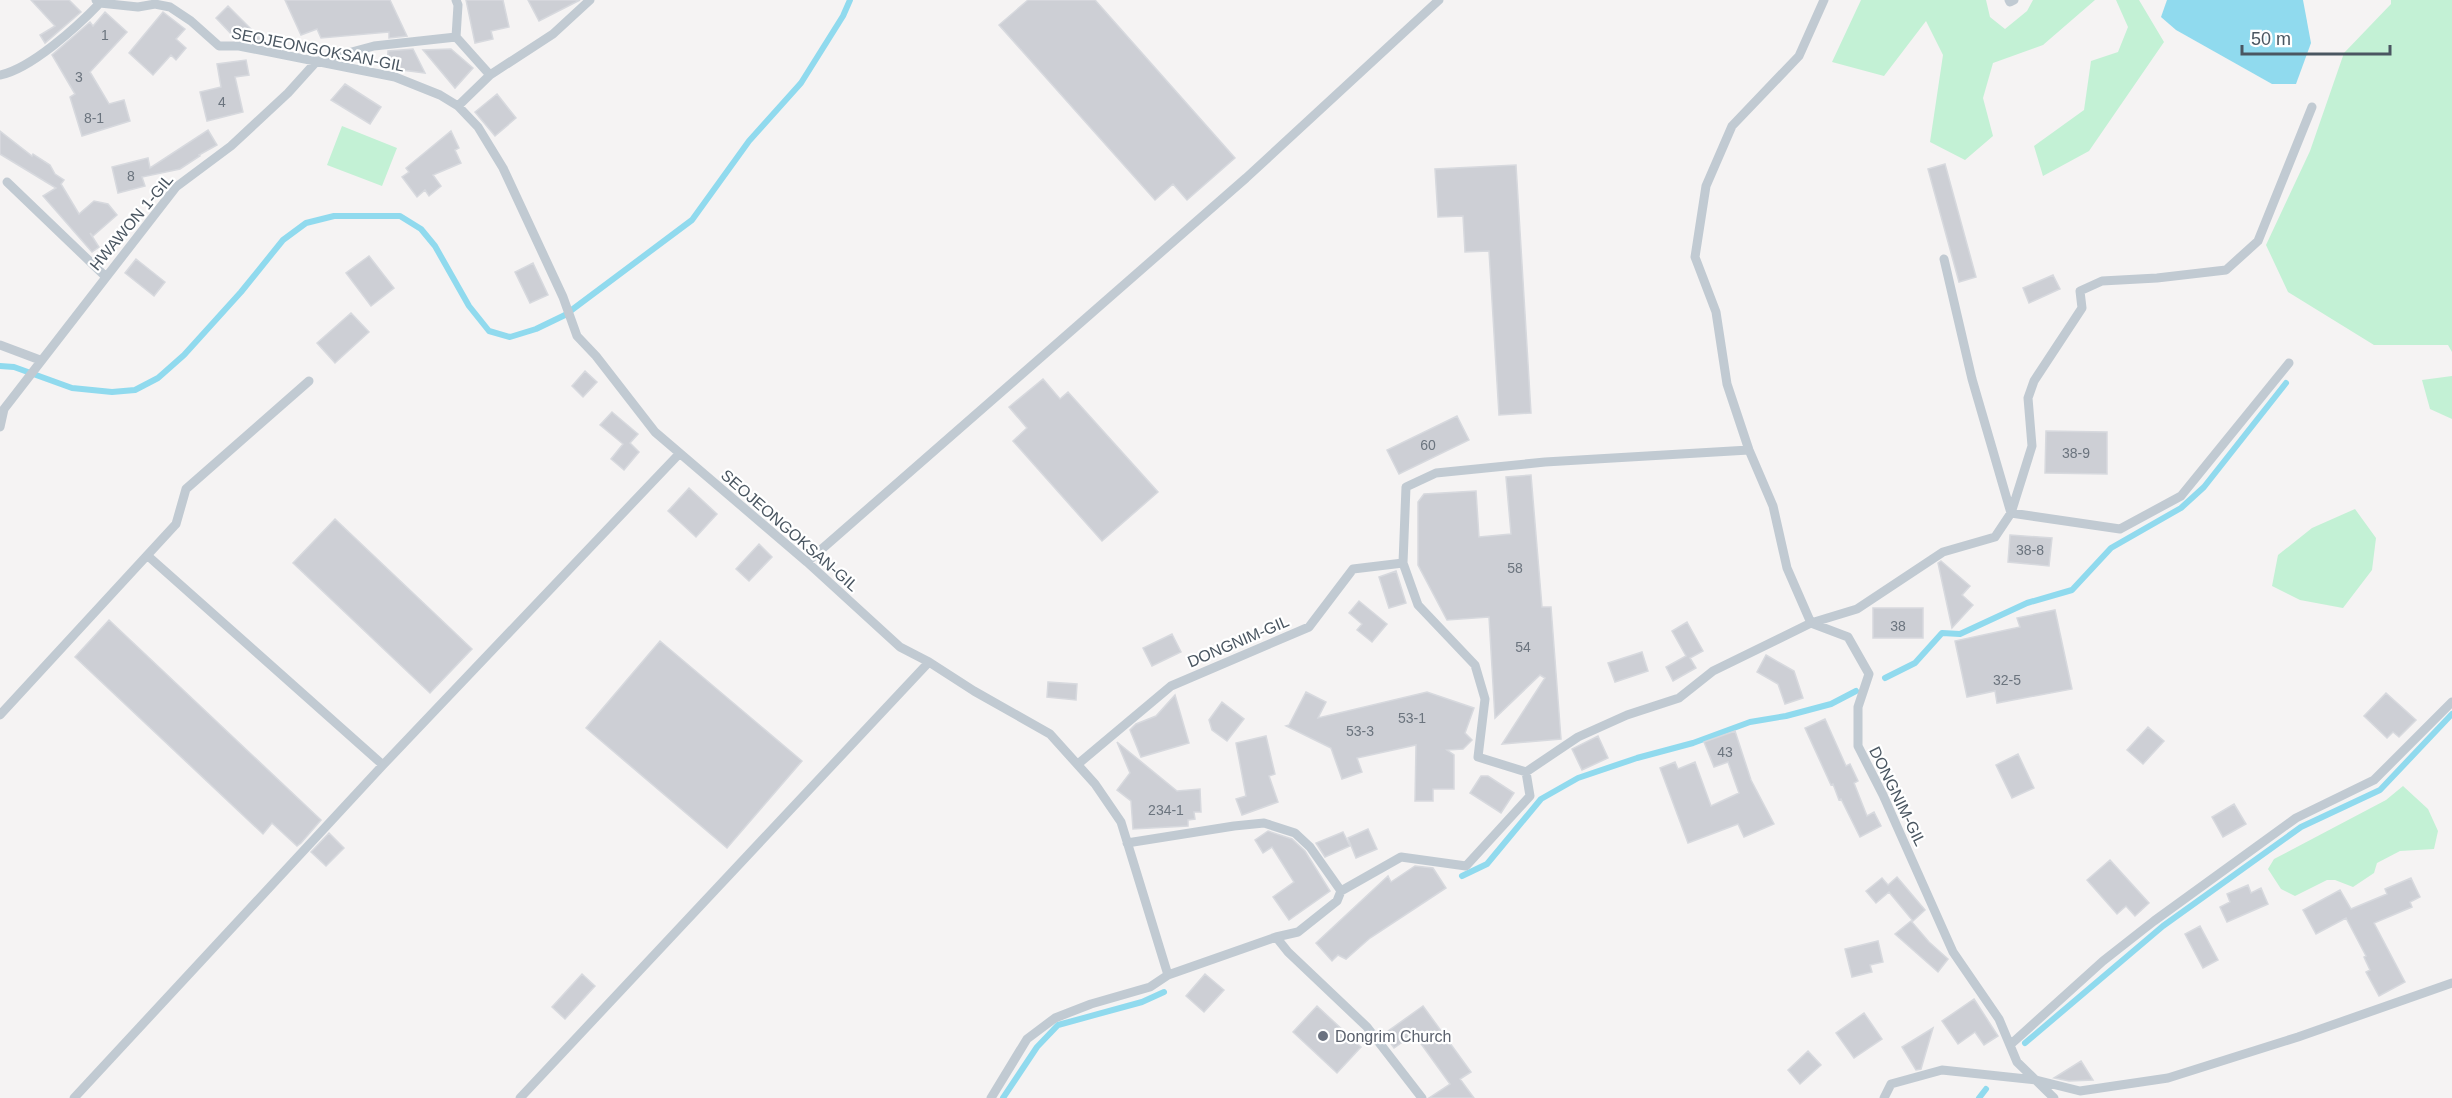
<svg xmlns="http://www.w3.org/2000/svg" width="2452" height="1098" font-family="Helvetica,sans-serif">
  <rect width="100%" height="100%" fill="#f5f3f3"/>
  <!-- green -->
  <path fill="#c3f1d5" d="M1861,0H1986L1990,17L2005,29L2027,11L2033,0H2095L2043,45L1993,63L1983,98L1993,136L1965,160L1930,142L1943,55L1926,21L1884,76L1832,62Z
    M2116,0H2139L2164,42L2089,151L2043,176L2034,146L2084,110L2091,61L2118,52L2128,27Z
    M2391,0H2452V352L2448,345H2374L2288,292L2266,245L2310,151L2344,53L2391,4Z
    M342,126L397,148L382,186L327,165Z
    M2452,376V419L2430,409L2422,380Z
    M2355,509L2376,538L2372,570L2343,608L2300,600L2272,586L2278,555L2312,528Z
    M2403,786L2428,809L2438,831L2434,849L2400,851L2377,863L2374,873L2353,887L2335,880H2327L2295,896L2281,889L2268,869L2274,859L2386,800Z"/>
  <!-- water -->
  <path fill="#90daee" d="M2167,0H2303L2311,43L2296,84H2272L2176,30L2161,17Z"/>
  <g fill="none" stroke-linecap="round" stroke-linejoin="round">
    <!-- stream -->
    <path stroke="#90daee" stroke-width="6" d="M0,366L14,367L72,388L112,392L135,390L158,378L184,355L241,292L283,240L306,223L334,216H400L421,229L435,246L469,306L489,331L510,337L536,329L565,315L692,220L749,141L801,83L843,16L850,0
      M1885,678L1915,663L1942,633L1960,634L2027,603L2072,590L2111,548L2181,508L2204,487L2286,383
      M1462,876L1487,864L1541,799L1578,778L1637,758L1693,743L1750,722L1786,716L1831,704L1856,691
      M2025,1043L2163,926L2301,827L2380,790L2452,714
      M1003,1098L1037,1047L1058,1025L1142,1002L1164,992
      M1979,1098L1986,1089"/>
  </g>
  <!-- building -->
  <path fill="#cdcfd5" stroke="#d7d9de" stroke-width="1.5" d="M31,0H69L81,12L45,43L40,35L55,26Z
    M285,0H390L407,36L389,38V32L321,38L317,29L301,35Z
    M466,0H503L509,27L491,31L493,39L475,43Z
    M528,0H580L539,21Z
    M1028,0H1095L1235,158L1187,200L1173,184L1155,200L999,25Z
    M228,6L262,40L236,39L216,18Z
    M105,12L127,32L90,72L109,104L124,100L130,121L82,136L70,97L75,94L52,55L90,22L93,26Z
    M163,12L185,29L176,39L186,48L176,60L171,55L153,75L129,53Z
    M413,49L425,73L387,68L388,51Z
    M451,49L473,68L455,88L423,50Z
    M246,60L249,75L235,77L243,112L207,121L200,92L221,87L217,64Z
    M345,84L381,107L370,124L331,100Z
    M497,94L516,118L495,136L475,112Z
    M208,130L217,145L199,155L200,156L180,169L142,177L145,186L118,193L112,167L148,158L150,168Z
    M0,131L32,156L33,154L50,165L55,174L64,180L61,184L79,214L94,201L108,204L117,215L93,236L90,233L99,247L92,252L43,196L56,188L0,154Z
    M451,131L459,148L455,150L461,163L433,175L441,186L429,196L425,190L417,197L402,177L409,172L406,168Z
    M1945,164L1976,277L1959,282L1928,169Z
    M1516,165L1531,413L1499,415L1489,251L1465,252L1463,216L1438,217L1435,169Z
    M369,256L394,288L371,306L346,273Z
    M136,259L165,282L154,296L125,273Z
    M533,263L548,295L530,303L515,272Z
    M2053,275L2060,289L2029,303L2023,288Z
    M351,313L369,332L335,363L317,343Z
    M585,371L597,382L583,397L572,386Z
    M1043,379L1060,399L1068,392L1158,492L1102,541L1013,441L1027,428L1009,407Z
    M612,412L638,434L630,443L639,452L624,470L611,459L623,444L600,425Z
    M1457,416L1469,440L1399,474L1387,450Z
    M2046,431L2107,432V474L2045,473Z
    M1531,475L1542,607H1551L1561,739L1502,744L1545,678L1540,675L1495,718L1489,617L1447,620L1418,565V502L1424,494L1476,491L1479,537L1511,534L1506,477Z
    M689,488L717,514L696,537L668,511Z
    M335,519L472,649L430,693L293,563Z
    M2010,535L2052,538L2049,566L2008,562Z
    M759,544L772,557L749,581L736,569Z
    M1941,561L1970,586L1962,595L1973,605L1952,628L1938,563Z
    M1396,571L1406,603L1389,608L1379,577Z
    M1359,601L1387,624L1372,642L1357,630L1362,624L1349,613Z
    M1873,608H1923V638H1873Z
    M2055,610L2072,689L1997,703L1995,691L1967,697L1955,641L2020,627L2017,618Z
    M109,620L321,820L301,843L297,846L272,823L263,834L75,657Z
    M1687,622L1703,651L1690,658L1696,668L1673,681L1666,667L1686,656L1672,631Z
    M1172,634L1181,652L1152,666L1143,648Z
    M660,641L802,761L727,848L586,728Z
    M1642,652L1648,671L1615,682L1608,663Z
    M1766,655L1794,671L1803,698L1785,704L1778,684L1757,672Z
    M1048,682L1077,684L1076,700L1047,697Z
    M1306,692L1326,702L1318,718L1427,692L1474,708L1465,733L1472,740L1463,749L1447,750L1454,755V789H1433V801H1415L1416,745L1357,758L1362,772L1342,779L1331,748L1286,726L1289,725Z
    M2386,693L2416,720L2399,737L2393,732L2387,738L2364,716Z
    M1175,695L1189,743L1141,757L1130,730L1136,724L1156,716Z
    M1222,702L1244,719L1227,741L1212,730L1209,720Z
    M1825,719L1846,766L1850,764L1858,781L1854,783L1867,816L1874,812L1881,826L1860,837L1841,799L1839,800L1833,784L1831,785L1805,728Z
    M2148,727L2164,741L2143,764L2127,750Z
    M1735,731L1751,780L1774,824L1744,837L1738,824L1688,843L1660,768L1675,762L1678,769L1695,762L1711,806L1739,793L1728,762L1714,767L1704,742Z
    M1266,736L1275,774L1269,776L1278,802L1242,815L1236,799L1246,796L1236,743Z
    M1598,736L1608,758L1582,770L1572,749Z
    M1117,742L1177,791L1200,789L1201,812H1194L1195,819L1188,820V826L1133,829L1131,801L1117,790L1130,773Z
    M2018,754L2034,788L2012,798L1996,765Z
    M1481,776H1488L1514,793L1501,813L1470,793Z
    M2234,804L2246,824L2223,837L2212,817Z
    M1368,829L1377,849L1356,858L1348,838Z
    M1268,831L1292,839L1305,851L1330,891L1289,920L1273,897L1294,882L1272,847L1263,853L1255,840Z
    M1343,832L1350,846L1325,857L1316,843Z
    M329,833L344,848L326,866L311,852Z
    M2110,860L2149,903L2135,916L2126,906L2117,914L2087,880Z
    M1415,866L1433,868L1446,888L1370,938L1346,959L1338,955L1332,961L1316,943L1388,876L1391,882Z
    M1897,877L1925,910L1913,921L1889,892L1876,903L1866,891L1882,878L1888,885Z
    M2411,878L2420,897L2410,902L2412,907L2374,923L2405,982L2379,996L2366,972L2370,970L2364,957L2366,956L2346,918L2316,934L2303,910L2340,890L2351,909L2387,894L2385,889Z
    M2248,885L2251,893L2261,888L2268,904L2227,922L2220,907L2230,902L2227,894Z
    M1911,921L1929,942L1948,959L1938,972L1895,934Z
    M2200,926L2218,960L2203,968L2185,934Z
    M1878,941L1883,962L1870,965L1872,972L1852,977L1845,949Z
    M582,974L595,986L565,1019L552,1007Z
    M1205,974L1224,990L1204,1012L1186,996Z
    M1974,999L1998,1036L1984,1045L1975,1032L1958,1044L1942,1021Z
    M1317,1006L1361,1047L1337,1073L1293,1032Z
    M1423,1006L1471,1072L1460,1079L1474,1098H1429L1450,1084L1414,1034L1394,1048L1384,1034Z
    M1864,1013L1882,1039L1854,1058L1836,1033Z
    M1933,1028L1921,1069L1916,1070L1902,1047Z
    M1808,1051L1821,1065L1800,1084L1788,1070Z
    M2081,1061L2093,1080L2069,1081L2054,1078Z"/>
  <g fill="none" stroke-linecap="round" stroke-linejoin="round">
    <!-- service -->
    <path stroke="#c1cad2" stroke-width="9" d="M96,0L100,3L138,7L155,4L170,7L191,21L219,46H239L395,77L440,95L458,106L478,127L503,168L563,297L577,336L596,356L655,432L807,562L900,647L929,662L974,691L1050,734L1095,784L1121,822L1168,975L1276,937L1288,952L1367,1027L1422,1098
      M1824,0L1799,56L1732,126L1706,186L1695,257L1716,312L1727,384L1749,450L1773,506L1787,568L1811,623L1857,609L1943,552L1995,537L2011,513L2032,446L2028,398L2034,381L2082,308L2080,291L2102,281L2157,278L2226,270L2258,241L2312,107
      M2009,0L2010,2L2014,0
      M456,37L490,75
      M318,61L374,46L456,37L458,5L456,0
      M0,75C31,69 78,26 100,3
      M458,106L490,75L553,34L590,0
      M7,182L105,276
      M1944,259L1972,379L2011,513L2120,529L2181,496L2289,363
      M0,345L40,360
      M0,427L4,409L176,187L231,146L288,93L316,62
      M148,556L383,765
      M807,562L1246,178L1439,0
      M1403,563L1406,487L1436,473L1545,462L1749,450
      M0,715L176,524L186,489L309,381
      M1078,764L1171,686L1309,627L1353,569L1403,563L1418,605L1475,665L1485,699L1478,757L1526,772L1578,737L1627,715L1679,698L1713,671L1811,623L1848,637L1869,674L1858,707V746L1883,795L1953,952L1999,1019L2017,1062L2054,1098
      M1127,843L1234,826L1264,823L1295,833L1310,847L1341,891L1401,857L1466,866L1530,796L1526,772
      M1276,937L1298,932L1337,901L1341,891
      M2010,1045L2103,961L2154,921L2296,818L2374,780L2452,702
      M74,1098L383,765L679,454
      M520,1098L929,662
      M991,1098L1027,1039L1055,1018L1091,1004L1150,987L1168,975
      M1884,1098L1891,1084L1942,1070L2036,1080L2080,1091L2168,1078L2298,1037L2452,983"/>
  </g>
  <!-- markers -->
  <circle fill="#6b7280" stroke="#fff" stroke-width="2" cx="1323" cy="1036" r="6"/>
  <g text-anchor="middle" stroke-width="4.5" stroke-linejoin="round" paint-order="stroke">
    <!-- number labels -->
    <g font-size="14" fill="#6b747e">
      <text x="105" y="40">1</text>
      <text x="79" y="82">3</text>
      <text x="222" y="107">4</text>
      <text x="94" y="123">8-1</text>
      <text x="131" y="181">8</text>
      <text x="1428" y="450">60</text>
      <text x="2076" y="458">38-9</text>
      <text x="2030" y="555">38-8</text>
      <text x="1515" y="573">58</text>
      <text x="1898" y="631">38</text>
      <text x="1523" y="652">54</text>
      <text x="2007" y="685">32-5</text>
      <text x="1412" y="723">53-1</text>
      <text x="1360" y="736">53-3</text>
      <text x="1725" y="757">43</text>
      <text x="1166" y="815">234-1</text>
    </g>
    <!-- street labels -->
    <g font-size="16" fill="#4a5661" stroke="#fff">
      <text transform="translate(318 49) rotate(11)" y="6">SEOJEONGOKSAN-GIL</text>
      <text transform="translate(131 222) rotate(-50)" y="6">HWAWON 1-GIL</text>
      <text transform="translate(790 530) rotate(41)" y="6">SEOJEONGOKSAN-GIL</text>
      <text transform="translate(1238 641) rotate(-23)" y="6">DONGNIM-GIL</text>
      <text transform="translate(1898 796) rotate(64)" y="6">DONGNIM-GIL</text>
    </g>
    <!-- worship labels -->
    <g font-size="16" fill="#5b616d" stroke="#fff" text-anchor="start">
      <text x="1335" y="1042">Dongrim Church</text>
    </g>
  </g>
  <!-- scale -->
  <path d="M2242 45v9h148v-9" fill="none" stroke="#4a5661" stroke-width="3"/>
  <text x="2251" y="45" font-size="18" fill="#4a5661" stroke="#ffffff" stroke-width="4.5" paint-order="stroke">50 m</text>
</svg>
